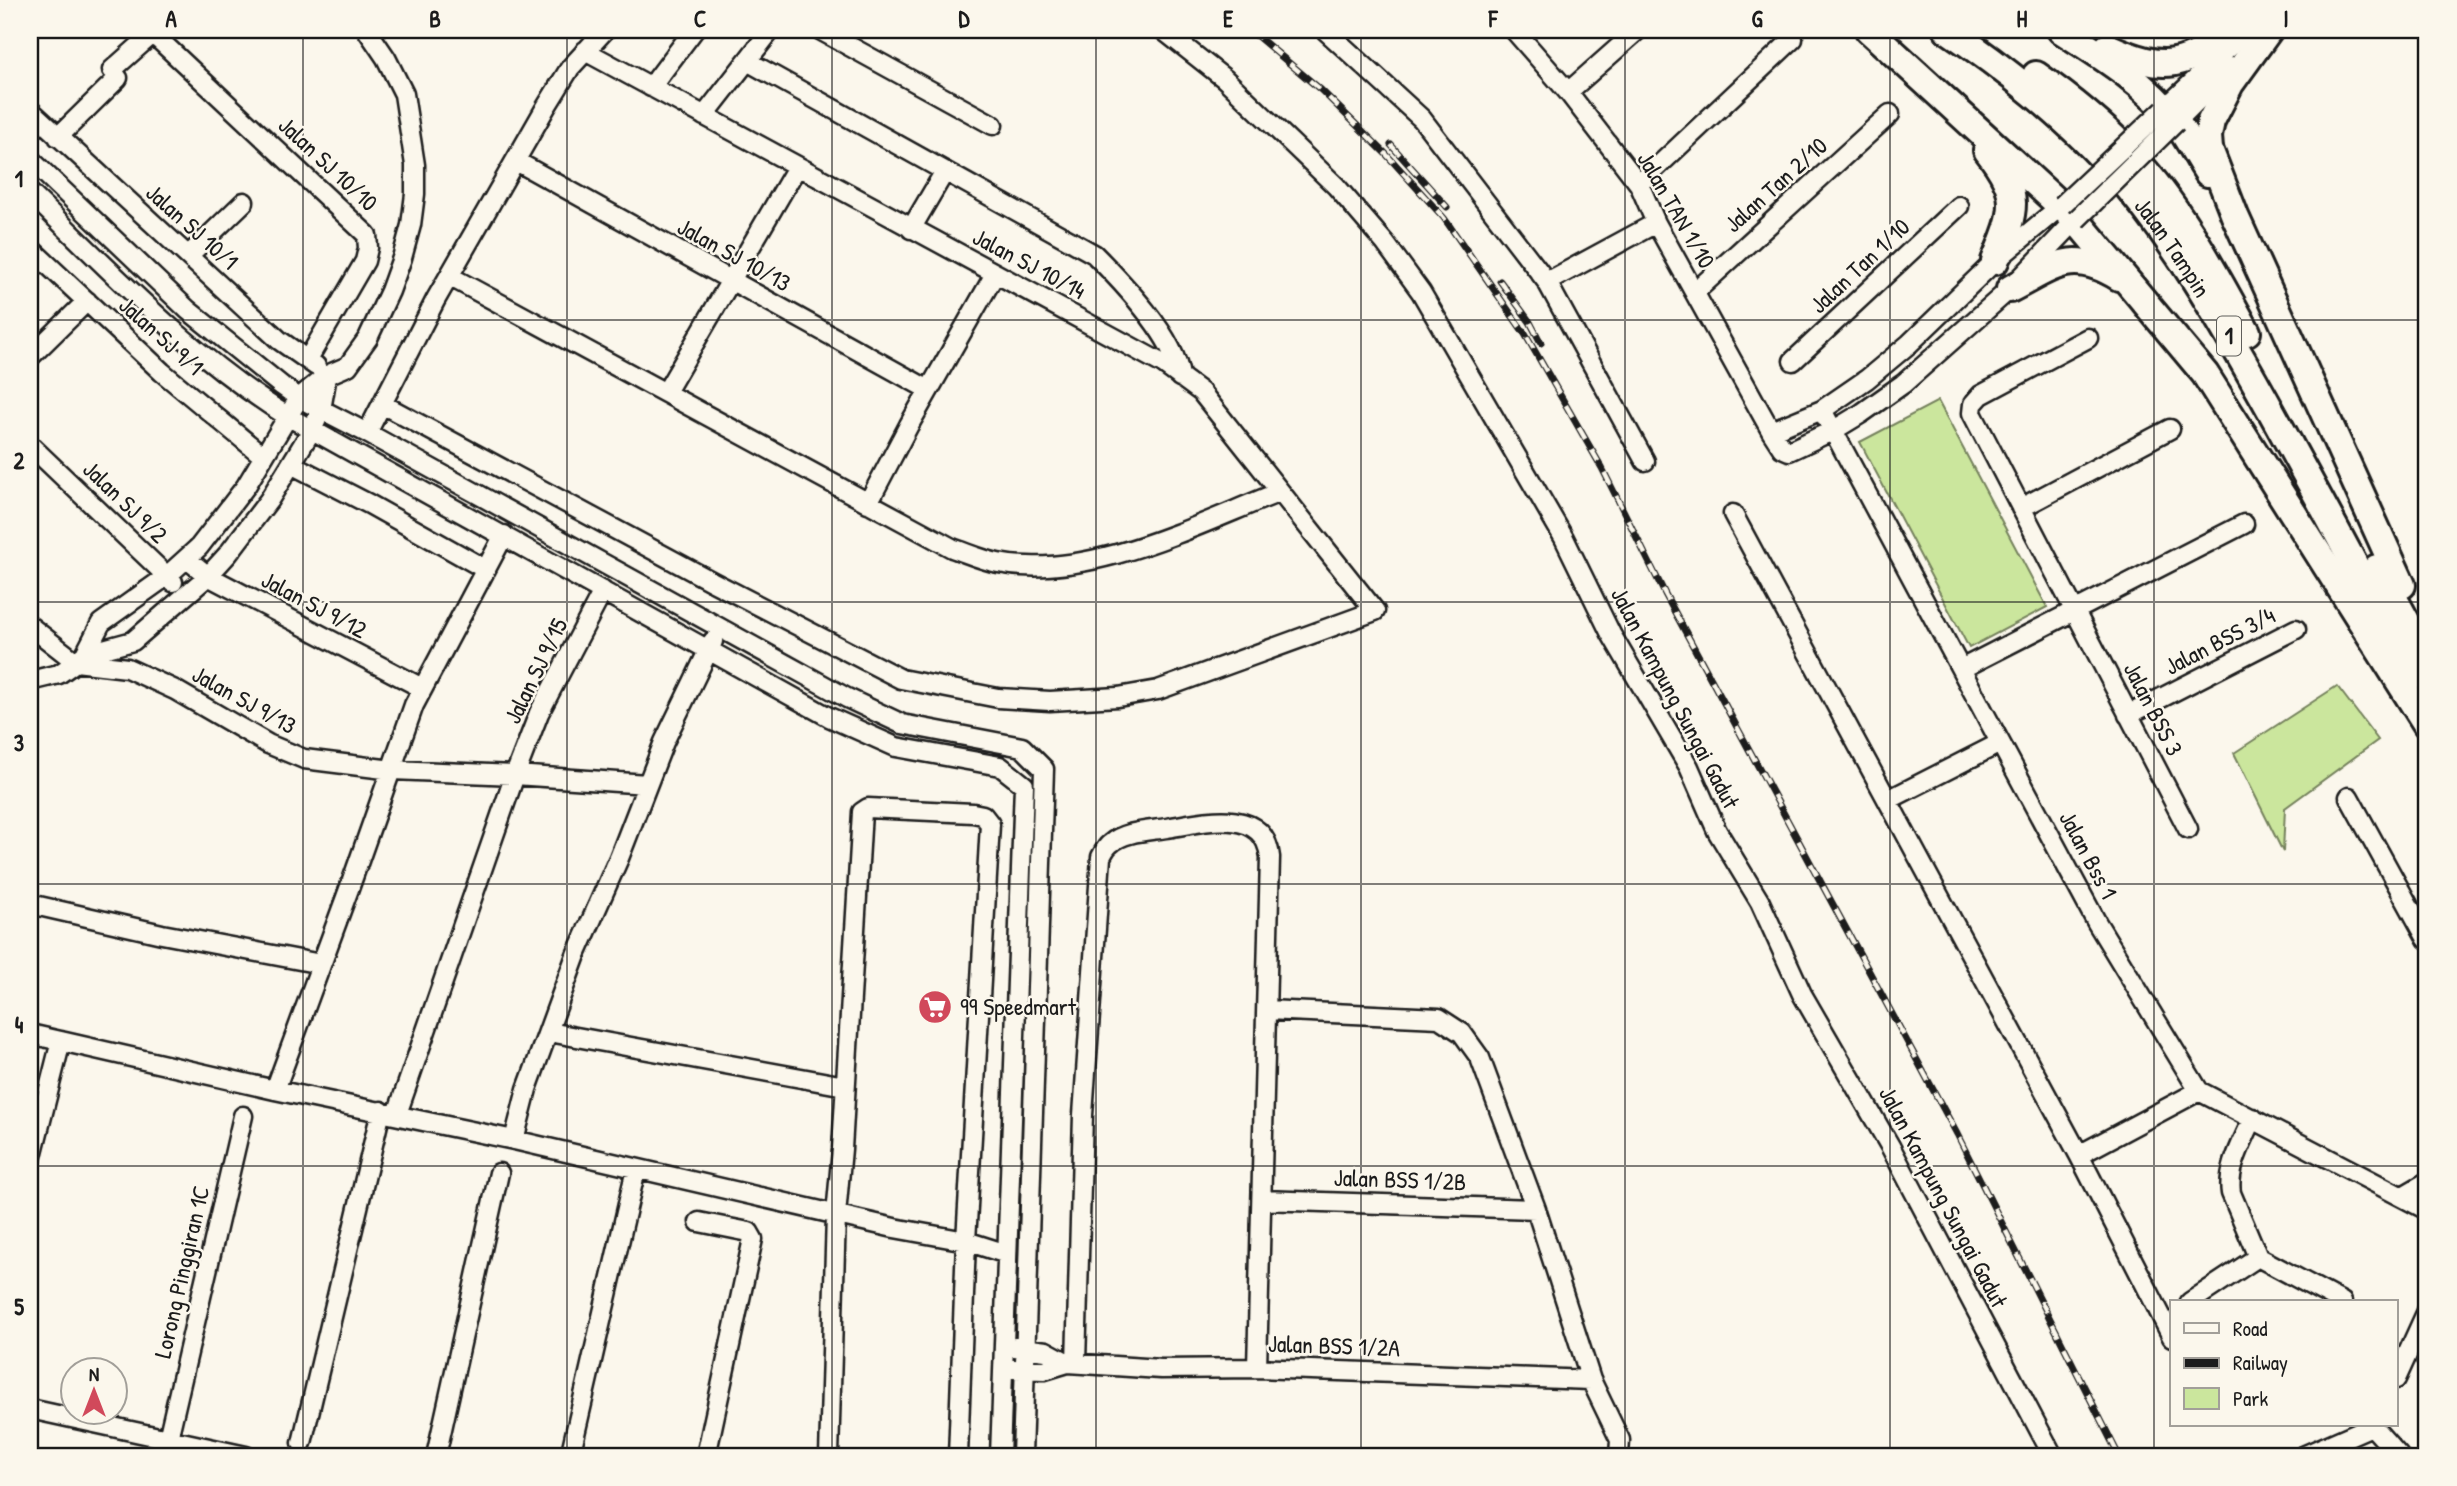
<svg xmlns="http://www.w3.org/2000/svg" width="2457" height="1486" font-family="'Patrick Hand',sans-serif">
  <rect width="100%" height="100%" fill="#fbf7ec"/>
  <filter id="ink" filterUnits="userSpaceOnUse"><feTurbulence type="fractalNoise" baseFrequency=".0143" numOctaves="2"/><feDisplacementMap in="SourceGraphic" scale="14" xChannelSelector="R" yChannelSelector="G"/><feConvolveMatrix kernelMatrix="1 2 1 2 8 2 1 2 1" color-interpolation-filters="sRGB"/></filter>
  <g filter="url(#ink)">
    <!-- green -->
    <path fill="#cbe69d" stroke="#74815c" stroke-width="2" d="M1938,401L2047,607L1969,648L1860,442Z
      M2337,686L2378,740L2285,808L2283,852L2234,753Z"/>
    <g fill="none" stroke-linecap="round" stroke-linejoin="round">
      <!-- minor casing -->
      <g stroke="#1c1c1c" stroke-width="23">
        <path id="minor" d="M820,30L993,125
          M1163,30L1225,79L1336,186L1385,243L1421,292L1564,538L1611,634L1689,767L1717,831L1760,902L1802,994L1890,1146L2053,1456
          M1325,30L1422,119L1547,282L1645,461
          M1514,30L1568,92L1639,184L1656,223L1771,431L1782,448L1789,451L1834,430L1862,413L1903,384L2010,289L2076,220
          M153,34L367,235L368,248L365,261L308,359
          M747,61L1094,254C1122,282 1176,338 1180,377
          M112,70L157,30
          M651,87L694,30
          M1568,92L1638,30
          M2164,109L2248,30
          M30,110L279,340L316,366
          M704,116L771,30
          M2176,122L2231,67
          M58,137L118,78
          M30,159L188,310L282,386L299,398L367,433L847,698L902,724L1022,747L1044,769L1022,1456
          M516,161L929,390
          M1639,184L1793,39
          M30,193C111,271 190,356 287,416L829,717L896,747L1000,766L1024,785L1000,1456
          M911,229L945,171
          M30,248L162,372L263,456
          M188,256L244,202
          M449,276L952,548C967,553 982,560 998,563C1089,581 1197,524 1280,492
          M1547,282L1656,223
          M1696,291L1890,114
          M2088,338L1981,395L1973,404L1972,413L2188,829
          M30,357L87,301
          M1793,361L1959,206
          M666,392L797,167
          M382,404L713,582L901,679L998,698L1050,701L1118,697L1158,690L1375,611L1201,392L1163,364L585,51
          M1822,410L2097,923L2199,1091L2427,1210
          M1771,431L1822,410L1867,379L1909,344L1995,261L2062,205
          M367,433L436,299L546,107L570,68L605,30
          M30,445L173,582
          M293,465L369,504L485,569
          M868,503L909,425L995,274
          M2021,508L2170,429
          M1733,514L2079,1155L2172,1337
          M187,559L208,576L422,688
          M30,626L76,662L127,668L175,690L268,744L304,759L392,770L515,775L647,784
          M85,654L133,641L208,576L228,554L269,500L313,428L321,410L327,375
          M1961,669L2244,524
          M30,681L59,674L76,662L85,654L101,623L167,576L199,547L246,486L299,398L327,375L348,366L368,338L390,291L402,258L411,225L415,194V165L404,94L386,58L367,30
          M2128,715L2296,629
          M2349,797L2427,939
          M1888,800L2000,743
          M30,904L162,934L321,964
          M1267,1010L1439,1018L1462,1033L1480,1058L1536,1209L1591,1380L1620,1440L1619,1456
          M549,1032L845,1086
          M30,1034L275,1090L514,1140L894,1228L966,1241L1007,1254
          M275,1090L349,889L414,705L504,535
          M397,1114L515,775L539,713L603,591
          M2253,1118C2243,1142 2227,1167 2231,1193L2258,1257L2342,1302
          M514,1140L527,1089L576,955L619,858L664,742L713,641
          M2079,1155L2199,1091
          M30,1164L61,1041
          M2403,1196L2427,1182
          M1262,1200L1536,1209
          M699,1222L749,1232L753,1239L706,1456
          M2190,1302L2258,1257
          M1068,1363L1161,1369L1257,1368L1591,1380
          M1076,1363L1083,1115L1101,857C1103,853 1106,847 1110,844C1124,831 1149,831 1167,828C1202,822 1264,805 1270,857L1257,1368
          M1013,1369L1045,1370L1068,1363L1046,1351L1015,1347
          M2396,1379L2427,1311
          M30,1409L246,1456
          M2373,1427L2399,1456
          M168,1439L243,1116
          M302,1443L381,1111
          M436,1456L499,1173
          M570,1456L636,1169
          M829,1456L836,1215L842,1149L862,812L868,808L973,813L983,815L990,824L966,1241L958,1456
          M2303,1456L2374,1425"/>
      </g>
      <!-- highway casing -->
      <g stroke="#1c1c1c" stroke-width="32">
        <g id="highway">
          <path d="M1869,30L2076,220L2205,374L2427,725"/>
          <path id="s1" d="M1948,30C2002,66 2067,118 2110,166C2176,239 2223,325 2270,409C2319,498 2367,586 2412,676"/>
          <path d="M2061,30C2102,56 2146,83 2176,122C2188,138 2197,156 2208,173"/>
          <path d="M2269,30L2230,84L2211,121L2208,136L2209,149L2235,216L2402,585"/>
          <path d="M2108,47C2168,74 2183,66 2235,30"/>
          <path d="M2036,75C2069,98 2102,125 2130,154C2179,205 2213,270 2247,332"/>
          <path d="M1987,150C2023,196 2015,211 1995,261"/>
          <path d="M2010,289C2055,266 2071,248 2119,277"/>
          <path d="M2377,568L2427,659"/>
        </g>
      </g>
      <!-- minor -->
      <use href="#minor" stroke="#fbf7ec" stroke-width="18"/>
      <!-- highway -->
      <use href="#highway" stroke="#fbf7ec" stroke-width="26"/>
      <!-- rail casing -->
      <g stroke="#1c1c1c" stroke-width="7">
        <path id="rail" d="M1250,30L1321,90L1386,154L1444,218L1525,334L1602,468L1665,594L1957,1134L2119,1456
          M1391,145L1447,207
          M1500,281L1530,322L1541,343"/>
      </g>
      <!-- rail -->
      <use href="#rail" stroke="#fbf7ec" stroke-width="4.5" stroke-dasharray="13" stroke-linecap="butt"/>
      <!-- minor-bridge casing -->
      <g stroke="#1c1c1c" stroke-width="23" stroke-linecap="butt">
        <path id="minor-bridge" d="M2062,205L2164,109
          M2076,220L2176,122"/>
      </g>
      <!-- minor-bridge -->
      <use href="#minor-bridge" stroke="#fbf7ec" stroke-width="18"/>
    </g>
  </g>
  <!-- grid -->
  <path fill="none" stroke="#1c1c1c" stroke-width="2" stroke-opacity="0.55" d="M303,30V1456M567,30V1456M832,30V1456M1096,30V1456M1361,30V1456M1625,30V1456M1890,30V1456M2154,30V1456M30,320H2427M30,602H2427M30,884H2427M30,1166H2427"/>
  <!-- icons -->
  <defs>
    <g id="supermarket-disc" transform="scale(1.75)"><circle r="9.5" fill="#d1495b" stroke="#fbf7ec"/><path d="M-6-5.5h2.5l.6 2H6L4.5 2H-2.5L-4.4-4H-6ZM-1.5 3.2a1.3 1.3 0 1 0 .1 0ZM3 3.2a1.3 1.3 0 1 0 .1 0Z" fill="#fff"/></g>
  </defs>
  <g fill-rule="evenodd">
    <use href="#supermarket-disc" x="935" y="1007"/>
  </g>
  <g text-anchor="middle" stroke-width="5" stroke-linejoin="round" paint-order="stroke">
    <!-- shield labels -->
    <rect fill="#fbf7ec" stroke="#5f5e5a" stroke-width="2" x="2217" y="316.5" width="24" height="39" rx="5"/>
    <g font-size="23" font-weight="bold" fill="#1c1c1c">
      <text x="2229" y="344">1</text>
    </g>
    <!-- street labels -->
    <g font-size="24" fill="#1c1c1c" stroke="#fbf7ec">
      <text transform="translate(328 164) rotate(43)" y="8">Jalan SJ 10/10</text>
      <text transform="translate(1776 185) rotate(-42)" y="8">Jalan Tan 2/10</text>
      <text transform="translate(1676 210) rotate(60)" y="8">Jalan TAN 1/10</text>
      <text transform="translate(192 227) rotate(42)" y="8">Jalan SJ 10/1</text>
      <text dy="8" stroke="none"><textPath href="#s1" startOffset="315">Jalan Tampin</textPath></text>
      <text transform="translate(734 255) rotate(29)" y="8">Jalan SJ 10/13</text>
      <text transform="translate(1029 264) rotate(28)" y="8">Jalan SJ 10/14</text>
      <text transform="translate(1860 266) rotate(-43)" y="8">Jalan Tan 1/10</text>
      <text transform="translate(161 336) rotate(42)" y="8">Jalan SJ 9/1</text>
      <text transform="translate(125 502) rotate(44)" y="8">Jalan SJ 9/2</text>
      <text transform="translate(314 605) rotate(28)" y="8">Jalan SJ 9/12</text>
      <text transform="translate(2220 641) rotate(-27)" y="8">Jalan BSS 3/4</text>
      <text transform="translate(536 671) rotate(-64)" y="8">Jalan SJ 9/15</text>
      <text transform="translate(1675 698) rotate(62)" y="8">Jalan Kampung Sungai Gadut</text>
      <text transform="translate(244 700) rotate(29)" y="8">Jalan SJ 9/13</text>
      <text transform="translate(2153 709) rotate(63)" y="8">Jalan BSS 3</text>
      <text transform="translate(2088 855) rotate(62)" y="8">Jalan Bss 1</text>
      <text transform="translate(1400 1180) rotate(2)" y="8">Jalan BSS 1/2B</text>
      <text transform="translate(1943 1197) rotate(62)" y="8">Jalan Kampung Sungai Gadut</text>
      <text transform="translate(182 1272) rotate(-77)" y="8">Lorong Pinggiran 1C</text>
      <text transform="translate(1334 1346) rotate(2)" y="8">Jalan BSS 1/2A</text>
    </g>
    <!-- poi labels -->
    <g font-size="24" fill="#1c1c1c" stroke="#fbf7ec" text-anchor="start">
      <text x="960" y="1015">99 Speedmart</text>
    </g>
  </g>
  <!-- margin -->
  <rect width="2457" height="1486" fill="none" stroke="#fbf7ec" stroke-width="77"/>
  <!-- legend -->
  <rect x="2170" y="1300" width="228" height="126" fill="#fbf7ec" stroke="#a29f99" stroke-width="2"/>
  <rect x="2184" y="1323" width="35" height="10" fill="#fbf7ec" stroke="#a29f99" stroke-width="2"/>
  <text x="2233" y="1336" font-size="21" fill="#1c1c1c">Road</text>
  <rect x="2184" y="1358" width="35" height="10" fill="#1c1c1c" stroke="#a29f99" stroke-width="2"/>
  <text x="2233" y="1370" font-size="21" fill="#1c1c1c">Railway</text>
  <rect x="2184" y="1388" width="35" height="21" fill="#cbe69d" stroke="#a29f99" stroke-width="2"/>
  <text x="2233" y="1406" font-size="21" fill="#1c1c1c">Park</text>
  <!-- north arrow -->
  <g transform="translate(94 1391)"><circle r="33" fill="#fbf7ec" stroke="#a29f99" stroke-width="2"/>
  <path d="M0-5L12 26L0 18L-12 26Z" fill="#d1495b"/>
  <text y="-10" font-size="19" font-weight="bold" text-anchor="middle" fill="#1c1c1c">N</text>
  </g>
  <rect x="38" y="38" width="2380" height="1410" fill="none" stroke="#1c1c1c" stroke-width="2.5"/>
  <g font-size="23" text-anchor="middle" font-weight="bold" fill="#1c1c1c">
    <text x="171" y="27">A</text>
    <text x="435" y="27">B</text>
    <text x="700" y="27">C</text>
    <text x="964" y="27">D</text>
    <text x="1228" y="27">E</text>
    <text x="1493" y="27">F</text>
    <text x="1757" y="27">G</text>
    <text x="2022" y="27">H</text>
    <text x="2286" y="27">I</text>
    <text x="19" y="187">1</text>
    <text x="19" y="469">2</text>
    <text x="19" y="751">3</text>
    <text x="19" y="1033">4</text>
    <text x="19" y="1315">5</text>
  </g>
</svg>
